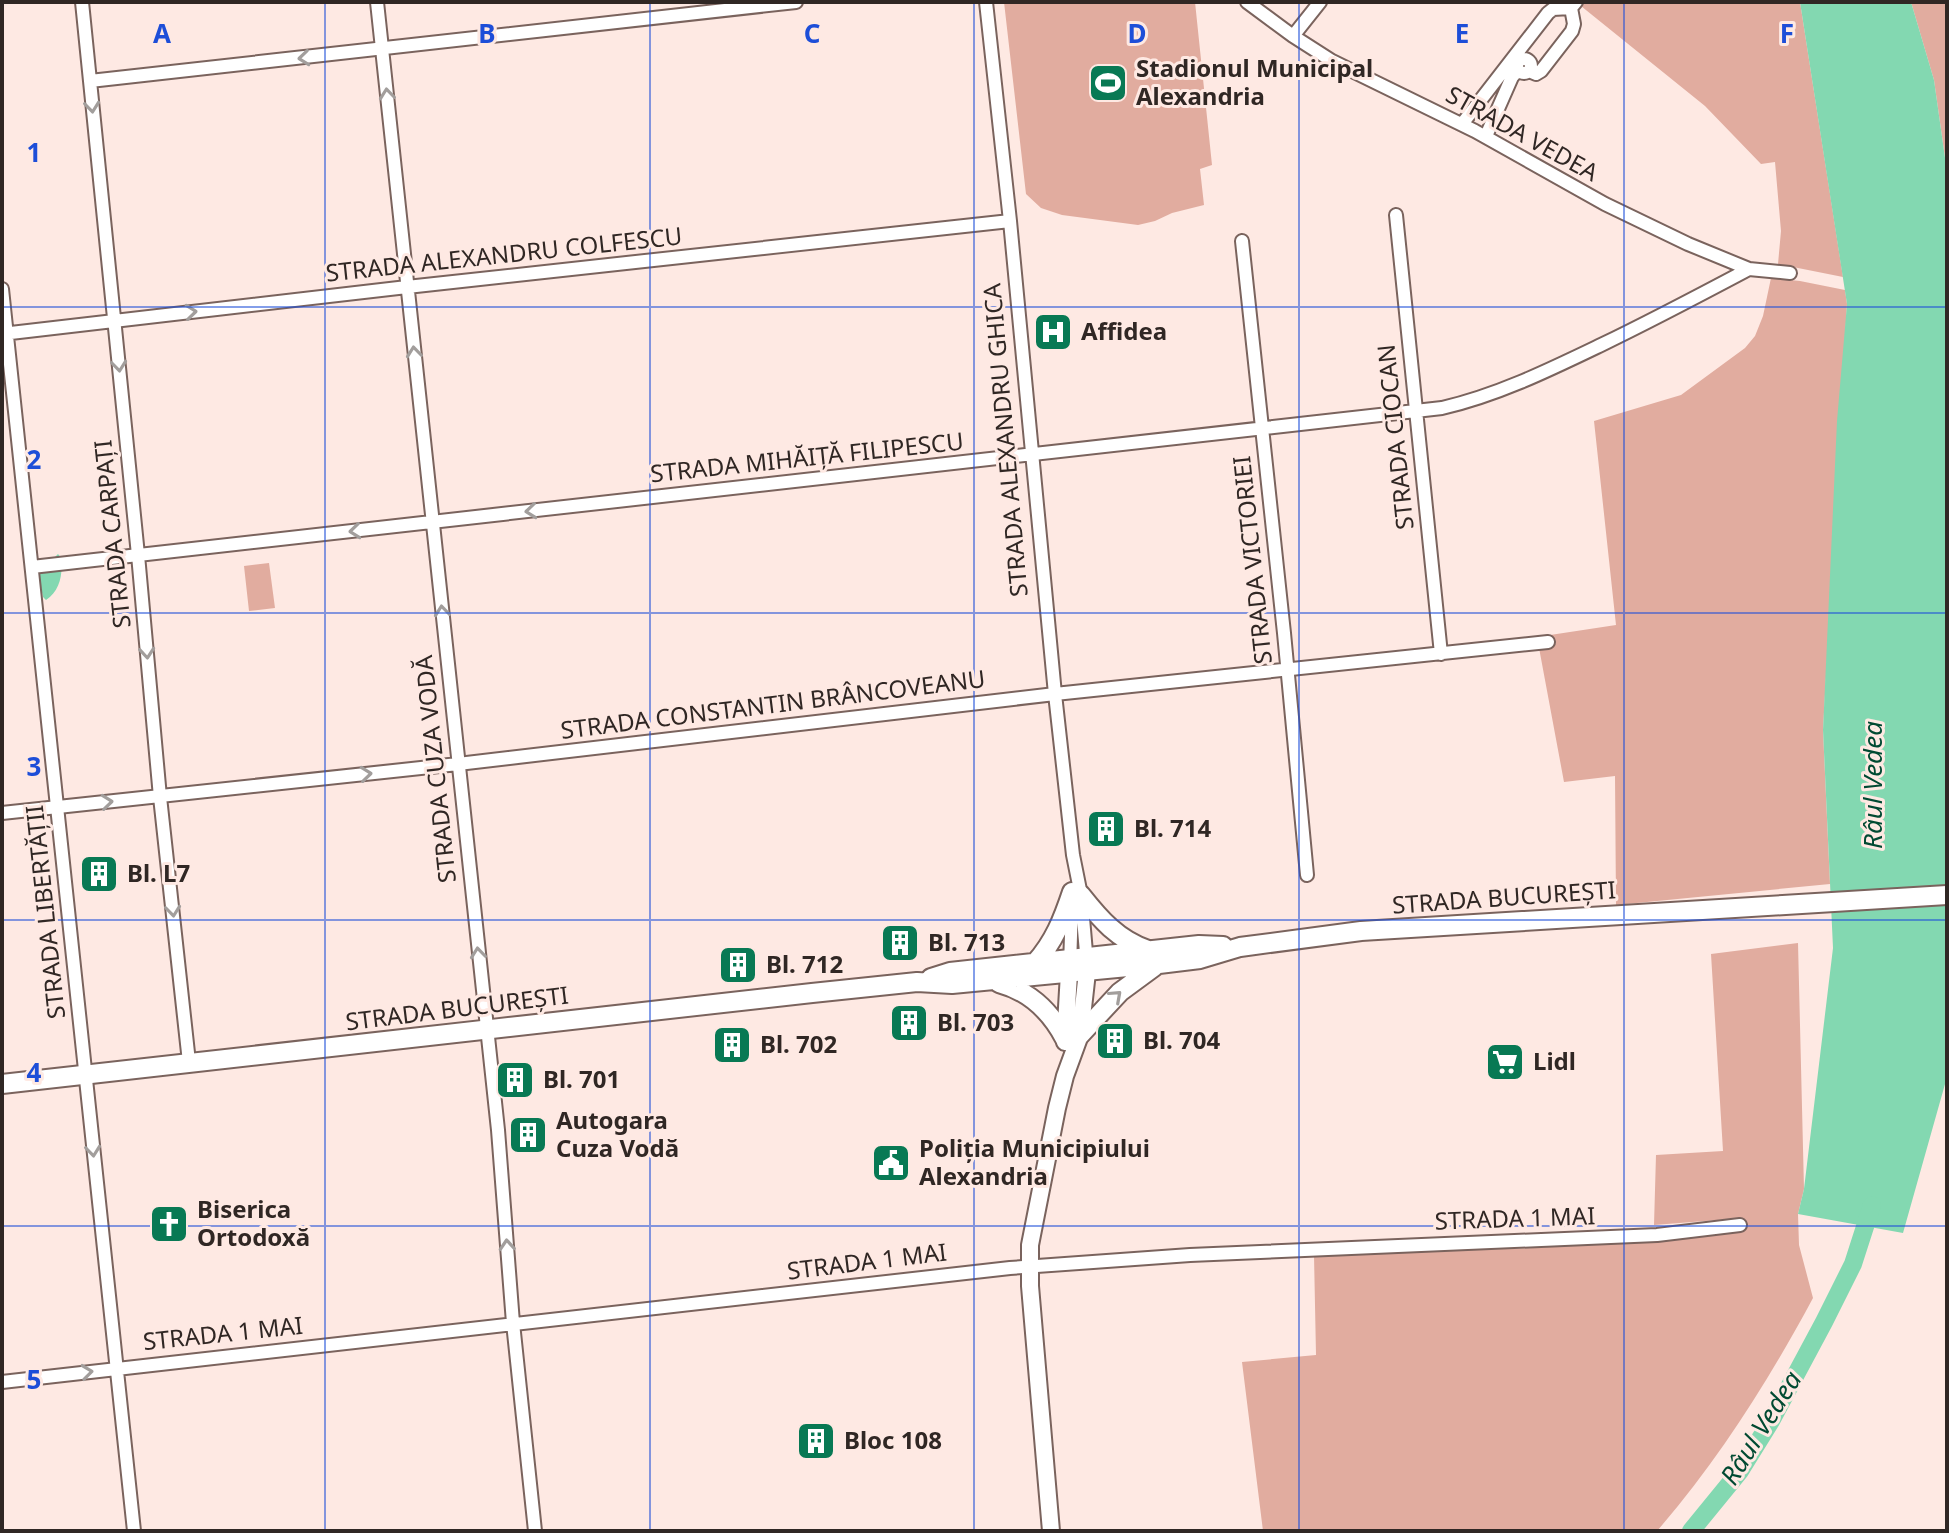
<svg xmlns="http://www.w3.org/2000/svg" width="1949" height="1533" font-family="'Noto Sans',sans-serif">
  <rect width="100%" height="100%" fill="#fee9e3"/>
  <!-- green -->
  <path fill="#e1ac9f" d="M1004,2H1195L1212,165L1200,169L1204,205L1172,213L1155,221L1138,225L1062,215L1041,208L1026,194Z
    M1576,2H1800L1843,277L1778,264L1781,231L1775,162L1761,164L1705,106Z
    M1911,2H1947V172L1934,80Z
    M1771,278L1800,281L1845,290L1847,304L1823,730L1830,884L1616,905L1615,776L1564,782L1537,637L1616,625L1594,421L1681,395L1745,348L1755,336L1763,316Z
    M269,563L275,608L249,611L244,566Z
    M1798,943L1804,1189L1798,1214L1799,1245L1813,1298C1769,1380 1718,1461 1657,1531H1263L1242,1362L1316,1355L1314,1255L1535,1248L1738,1232L1743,1218L1654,1225L1656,1155L1723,1151L1711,954Z"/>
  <!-- water -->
  <path fill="#83d8b1" d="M1800,2H1911L1934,80L1947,172V1077L1903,1233L1798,1214L1804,1189L1833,948L1823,730L1837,421L1847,304Z
    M58,554L61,558C63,574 60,591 46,600L43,597L39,578L26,577V567H45Z"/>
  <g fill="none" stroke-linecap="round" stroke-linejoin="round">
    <!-- river -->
    <path stroke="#83d8b1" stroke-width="18" d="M1691,1531L1740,1471L1771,1421L1824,1322L1853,1264L1872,1205"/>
    <!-- street casing -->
    <g stroke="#7a635d" stroke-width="16">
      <path id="street" d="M82,2L138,555L160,797L189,1062
        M377,2L498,1130L513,1323L535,1531
        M986,2L1010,221L1055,694L1073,855L1081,895L1087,964
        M1247,2L1293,36L1332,61L1475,131L1605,204L1688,244L1749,269L1790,273
        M1293,36L1320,2
        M1517 66a7 7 0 1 1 14 0a7 7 0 1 1-14 0Z
        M1529,71L1536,74L1541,71L1572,31L1574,24L1571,8
        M90,81L796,2
        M1462,124L1548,13L1553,9L1571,8L1576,2
        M1486,136L1512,77L1518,70
        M1396,215L1441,654
        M1242,241L1284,633L1307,875
        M2,289L134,1531
        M2,334L407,287L1010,221
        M32,567L1442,408C1498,395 1549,370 1601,345C1651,321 1700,295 1749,269
        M2,813L458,764L1055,694L1548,642
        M1070,966L1072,905
        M2,1382L1010,1268L1190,1255L1657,1235L1740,1225"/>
    </g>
    <!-- secondary casing -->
    <g stroke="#7a635d" stroke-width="20">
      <path id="secondary" d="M1065,1042L1069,973
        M1051,1531L1030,1286V1245L1057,1108L1065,1076L1080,1035L1087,972"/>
    </g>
    <!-- primary casing -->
    <g stroke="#7a635d" stroke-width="22">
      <path id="primary" d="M1081,895C1100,919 1118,940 1148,950
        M1035,963C1054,942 1063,919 1072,892
        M931,978L950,972L1199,945L1223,946
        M999,983C1029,991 1051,1012 1065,1039
        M1080,1035L1120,992L1154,967
        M2,1084L812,993L917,982L952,984L1159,964L1200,959L1240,947L1361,931L1947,895"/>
    </g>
    <!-- street -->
    <use href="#street" stroke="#fff" stroke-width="12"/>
    <!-- secondary -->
    <use href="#secondary" stroke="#fff" stroke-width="16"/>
    <!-- primary -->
    <use href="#primary" stroke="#fff" stroke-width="18"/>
  </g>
  <!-- one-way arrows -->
  <defs><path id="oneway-chevron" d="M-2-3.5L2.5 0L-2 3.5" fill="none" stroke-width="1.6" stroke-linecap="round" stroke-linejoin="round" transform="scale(2)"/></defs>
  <g stroke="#a29e9c">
    <use href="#oneway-chevron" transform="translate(304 58) rotate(174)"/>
    <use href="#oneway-chevron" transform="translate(387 94) rotate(-96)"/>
    <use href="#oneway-chevron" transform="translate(92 107) rotate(84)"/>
    <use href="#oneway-chevron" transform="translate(191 312) rotate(-6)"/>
    <use href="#oneway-chevron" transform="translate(414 352) rotate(-96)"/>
    <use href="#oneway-chevron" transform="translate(119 366) rotate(84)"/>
    <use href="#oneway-chevron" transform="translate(531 511) rotate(174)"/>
    <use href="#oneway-chevron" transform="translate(355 531) rotate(174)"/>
    <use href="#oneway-chevron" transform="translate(442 611) rotate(-96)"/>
    <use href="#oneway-chevron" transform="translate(147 653) rotate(85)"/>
    <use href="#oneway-chevron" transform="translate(366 774) rotate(-6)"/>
    <use href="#oneway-chevron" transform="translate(107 802) rotate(-6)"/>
    <use href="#oneway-chevron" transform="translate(173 911) rotate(84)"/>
    <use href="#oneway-chevron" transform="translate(478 953) rotate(-96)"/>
    <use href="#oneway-chevron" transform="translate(1116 996) rotate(-42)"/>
    <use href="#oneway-chevron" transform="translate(93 1151) rotate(84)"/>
    <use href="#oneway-chevron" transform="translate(507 1245) rotate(-94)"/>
    <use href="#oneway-chevron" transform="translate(87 1372) rotate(-7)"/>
  </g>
  <!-- grid -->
  <path fill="none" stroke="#1d4ed8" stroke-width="2" stroke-opacity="0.55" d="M325,2V1531M650,2V1531M974,2V1531M1299,2V1531M1624,2V1531M2,307H1947M2,613H1947M2,920H1947M2,1226H1947"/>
  <!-- icons -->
  <defs>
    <g id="stadium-square" transform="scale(2)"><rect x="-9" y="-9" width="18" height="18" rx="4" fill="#087954" stroke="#fee9e3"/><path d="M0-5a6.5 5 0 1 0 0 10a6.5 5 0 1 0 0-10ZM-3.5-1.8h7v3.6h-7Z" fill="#fff"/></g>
    <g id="hospital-square" transform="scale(2)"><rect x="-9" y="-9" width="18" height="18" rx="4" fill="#087954" stroke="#fee9e3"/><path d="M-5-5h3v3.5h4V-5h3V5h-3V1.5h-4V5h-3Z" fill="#fff"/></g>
    <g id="building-square" transform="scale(2)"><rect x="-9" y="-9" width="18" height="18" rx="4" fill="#087954" stroke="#fee9e3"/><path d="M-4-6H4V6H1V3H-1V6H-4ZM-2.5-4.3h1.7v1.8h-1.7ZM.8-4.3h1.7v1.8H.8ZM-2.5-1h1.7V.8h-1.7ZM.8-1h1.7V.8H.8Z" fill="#fff"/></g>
    <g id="supermarket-square" transform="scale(2)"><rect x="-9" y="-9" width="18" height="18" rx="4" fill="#087954" stroke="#fee9e3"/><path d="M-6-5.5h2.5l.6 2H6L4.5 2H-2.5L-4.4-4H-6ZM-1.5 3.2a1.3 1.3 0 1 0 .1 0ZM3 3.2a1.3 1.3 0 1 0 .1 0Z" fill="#fff"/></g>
    <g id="civic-square" transform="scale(2)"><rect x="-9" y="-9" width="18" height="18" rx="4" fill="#087954" stroke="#fee9e3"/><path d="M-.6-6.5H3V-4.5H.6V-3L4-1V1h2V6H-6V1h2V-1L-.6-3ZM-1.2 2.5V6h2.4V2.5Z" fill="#fff"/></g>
    <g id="church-square" transform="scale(2)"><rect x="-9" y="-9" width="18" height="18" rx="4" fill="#087954" stroke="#fee9e3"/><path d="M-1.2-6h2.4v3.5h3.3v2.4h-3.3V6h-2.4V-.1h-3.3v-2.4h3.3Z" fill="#fff"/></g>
  </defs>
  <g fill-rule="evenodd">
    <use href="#stadium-square" x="1108" y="83"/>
    <use href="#hospital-square" x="1053" y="332"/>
    <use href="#building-square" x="1106" y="829"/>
    <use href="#building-square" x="99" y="874"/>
    <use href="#building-square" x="900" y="943"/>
    <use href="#building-square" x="738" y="965"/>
    <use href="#building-square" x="909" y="1023"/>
    <use href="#building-square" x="1115" y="1041"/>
    <use href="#building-square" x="732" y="1045"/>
    <use href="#supermarket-square" x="1505" y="1062"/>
    <use href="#building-square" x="515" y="1080"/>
    <use href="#building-square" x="528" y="1135"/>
    <use href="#civic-square" x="891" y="1163"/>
    <use href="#church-square" x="169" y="1224"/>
    <use href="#building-square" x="816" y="1441"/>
  </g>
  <g text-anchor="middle" stroke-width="6" stroke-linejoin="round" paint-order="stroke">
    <!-- poi labels -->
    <g font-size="24" font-weight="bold" fill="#302724" stroke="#fee9e3" text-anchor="start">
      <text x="1136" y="77">Stadionul Municipal<tspan x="1136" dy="28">Alexandria</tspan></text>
      <text x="1081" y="340">Affidea</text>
      <text x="1134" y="837">Bl. 714</text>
      <text x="127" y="882">Bl. L7</text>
      <text x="928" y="951">Bl. 713</text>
      <text x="766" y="973">Bl. 712</text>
      <text x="937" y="1031">Bl. 703</text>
      <text x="1143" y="1049">Bl. 704</text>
      <text x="760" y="1053">Bl. 702</text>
      <text x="1533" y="1070">Lidl</text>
      <text x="543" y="1088">Bl. 701</text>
      <text x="556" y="1129">Autogara<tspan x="556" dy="28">Cuza Vodă</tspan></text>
      <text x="919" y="1157">Poliția Municipiului<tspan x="919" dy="28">Alexandria</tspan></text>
      <text x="197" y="1218">Biserica<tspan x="197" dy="28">Ortodoxă</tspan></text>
      <text x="844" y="1449">Bloc 108</text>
    </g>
    <!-- street labels -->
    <g font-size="24" fill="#302724" stroke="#fee9e3">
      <text transform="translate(1522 134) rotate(29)" y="8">STRADA VEDEA</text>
      <text transform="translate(504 255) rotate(-6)" y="8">STRADA ALEXANDRU COLFESCU</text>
      <text transform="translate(1396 437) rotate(-96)" y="8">STRADA CIOCAN</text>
      <text transform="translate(1006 440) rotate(-95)" y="8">STRADA ALEXANDRU GHICA</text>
      <text transform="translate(807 458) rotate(-6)" y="8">STRADA MIHĂIȚĂ FILIPESCU</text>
      <text transform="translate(113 534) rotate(-96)" y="8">STRADA CARPAȚI</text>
      <text transform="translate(1253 560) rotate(-96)" y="8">STRADA VICTORIEI</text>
      <text transform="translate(773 705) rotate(-7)" y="8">STRADA CONSTANTIN BRÂNCOVEANU</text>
      <text transform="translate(436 769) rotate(-96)" y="8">STRADA CUZA VODĂ</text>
      <text transform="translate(1504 898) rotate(-4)" y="8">STRADA BUCUREȘTI</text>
      <text transform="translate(46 912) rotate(-96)" y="8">STRADA LIBERTĂȚII</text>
      <text transform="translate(457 1009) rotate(-7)" y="8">STRADA BUCUREȘTI</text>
      <text transform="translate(1515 1219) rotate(-2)" y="8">STRADA 1 MAI</text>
      <text transform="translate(867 1262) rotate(-7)" y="8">STRADA 1 MAI</text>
      <text transform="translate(223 1334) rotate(-6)" y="8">STRADA 1 MAI</text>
    </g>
    <!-- water labels -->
    <g font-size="26" font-style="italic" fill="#004a32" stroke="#fee9e3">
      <text transform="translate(1873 785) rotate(-90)" y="9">Râul Vedea</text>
      <text transform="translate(1761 1428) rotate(-58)" y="9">Râul Vedea</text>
    </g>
  </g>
  <g font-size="26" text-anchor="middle" font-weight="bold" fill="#1d4ed8" stroke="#fee9e3" stroke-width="6" stroke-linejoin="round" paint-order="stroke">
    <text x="162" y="43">A</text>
    <text x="487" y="43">B</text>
    <text x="812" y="43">C</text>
    <text x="1137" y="43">D</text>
    <text x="1462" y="43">E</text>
    <text x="1787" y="43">F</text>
    <text x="34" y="162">1</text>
    <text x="34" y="469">2</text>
    <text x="34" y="776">3</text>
    <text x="34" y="1082">4</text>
    <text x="34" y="1389">5</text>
  </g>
  <!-- border -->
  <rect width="1949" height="1533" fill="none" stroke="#302724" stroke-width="8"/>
</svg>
